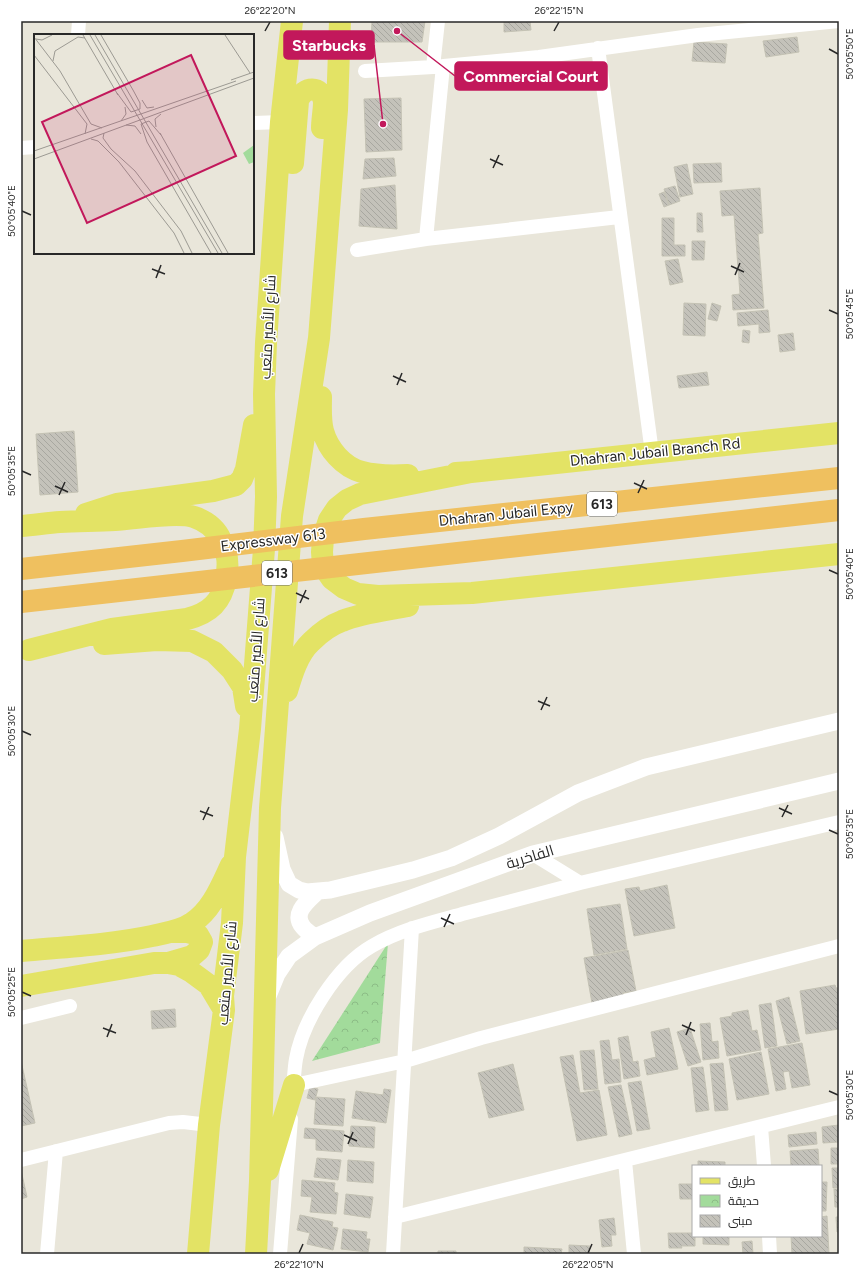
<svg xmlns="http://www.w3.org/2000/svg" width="860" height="1275" font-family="Figtree,Cairo,sans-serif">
  <defs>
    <pattern id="park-crowns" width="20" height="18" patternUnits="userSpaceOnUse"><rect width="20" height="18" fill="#a2db9b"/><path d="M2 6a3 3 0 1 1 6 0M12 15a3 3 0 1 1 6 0" fill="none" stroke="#8cbc86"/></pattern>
    <pattern id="building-back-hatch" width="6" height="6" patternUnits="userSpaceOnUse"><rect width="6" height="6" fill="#c4c2ba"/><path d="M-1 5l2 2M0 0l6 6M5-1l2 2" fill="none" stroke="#a8a7a0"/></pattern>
  </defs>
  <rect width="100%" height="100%" fill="#e9e6da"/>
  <!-- park -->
  <path fill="url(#park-crowns)" d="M388,943L380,1043L312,1061Z"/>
  <!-- building -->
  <path fill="url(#building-back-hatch)" stroke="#c4c2b4" d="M372,21H425L422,42H371Z
    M504,21H530L531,30L504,32Z
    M797,37L799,52L766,57L763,41Z
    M694,42L727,44L725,63L692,61Z
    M401,98L402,150L366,152L364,99Z
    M394,158L396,176L363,179L365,159Z
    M721,163L722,182L694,183L693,164Z
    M687,164L693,194L680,197L674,167Z
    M395,185L397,229L359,226L361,189Z
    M675,186L680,201L669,205L664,189Z
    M760,188L763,233L758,234L764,308L733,310L732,295L740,294L734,215L722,216L720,191Z
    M664,192L669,205L664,207L659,194Z
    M697,213H702L703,232H697Z
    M662,218H674V245H685V256H662Z
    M692,241H705L704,260H692Z
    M678,259L683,282L670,285L665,261Z
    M684,303L706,304L705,336L683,335Z
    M712,303L721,306L717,321L708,319Z
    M768,310L770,332L759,333V324L738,326L737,313Z
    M743,330L750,331L749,343L742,342Z
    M793,333L795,350L780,352L778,335Z
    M707,372L709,385L679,388L677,376Z
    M74,431L78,492L40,495L36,434Z
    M667,885L675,928L634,936L625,889L639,887L640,891Z
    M620,904L627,949L594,955L587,909Z
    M628,950L636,991L623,993L624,997L592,1003L584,958Z
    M835,985L836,988H839V1029L806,1034L800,991Z
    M789,997L800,1041L787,1044L776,1001Z
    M771,1003L777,1046L765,1048L759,1005Z
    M175,1009L176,1027L152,1029L151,1011Z
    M748,1010L752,1031L757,1030L761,1050L727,1056L720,1018L732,1016V1013Z
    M710,1023L712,1042L718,1041L719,1058L703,1060L700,1024Z
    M669,1028L678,1069L647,1075L644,1060L656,1057L651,1032Z
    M690,1028L701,1062L688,1066L677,1032Z
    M628,1036L633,1062L638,1061L640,1076L624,1079L618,1038Z
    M609,1040L612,1060L619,1059L621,1082L605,1084L600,1041Z
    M802,1043L810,1085L792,1088L789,1071L783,1072L786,1089L776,1091L768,1049Z
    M594,1050L598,1089L584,1090L580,1051Z
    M761,1052L769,1094L737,1100L729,1059Z
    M573,1055L580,1093L599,1090L607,1135L577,1141L560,1057Z
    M21,1061L35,1123L21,1126Z
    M723,1063L728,1110L715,1111L710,1064Z
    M513,1064L524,1110L489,1118L478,1073Z
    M703,1067L709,1110L696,1112L691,1068Z
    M641,1081L650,1129L637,1131L628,1083Z
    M621,1085L632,1134L619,1137L608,1087Z
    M310,1087L318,1089L315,1100L307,1098Z
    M384,1089L391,1090L386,1123L352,1118L356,1091L383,1095Z
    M316,1097L345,1099L343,1126L314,1124Z
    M839,1125V1142L823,1143L822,1127Z
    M351,1126L375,1127L374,1148L349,1146Z
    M305,1128L344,1131L342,1152L316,1150V1139L304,1138Z
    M816,1132L817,1144L789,1147L788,1135Z
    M831,1148H839V1164H831Z
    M818,1149L819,1165L791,1166L790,1151Z
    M317,1158L341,1160L338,1180L314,1177Z
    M348,1160L374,1162L373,1183L347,1181Z
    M698,1161L725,1162V1166H698Z
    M832,1168H839V1187L833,1188Z
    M21,1170L27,1197L21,1199Z
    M302,1180L335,1183L334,1192L338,1193L336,1214L310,1212L312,1197L301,1196Z
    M821,1182H827L826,1211H821Z
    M679,1184H692L693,1199H680Z
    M834,1189H839V1207H835Z
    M346,1194L373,1197L370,1218L344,1214Z
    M300,1215L333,1222L332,1227L338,1228L333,1250L307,1244L310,1233L297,1230Z
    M827,1216L829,1254H792L791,1236H821V1217Z
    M836,1217H839V1232H837Z
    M614,1218L616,1235H611L612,1246L602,1247L599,1220Z
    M343,1229L367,1232L366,1239H370L368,1252L341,1249Z
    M668,1233H693V1236H695V1246H681L682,1248H669Z
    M703,1236H729V1245L703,1244Z
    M752,1241L753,1254H743L742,1242Z
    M569,1245L590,1246L589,1254H569Z
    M524,1247L562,1249L561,1254H524Z
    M438,1251H456V1254H438Z"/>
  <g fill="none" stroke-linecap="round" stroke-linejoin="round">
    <!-- minor -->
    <path stroke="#fff" stroke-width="14" d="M78,35L79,21
      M598,48L652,453
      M433,67L438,21
      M365,71L433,67L539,57L698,35L839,21
      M253,123L281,122
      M21,148L35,147
      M426,239L443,66
      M357,250L426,239L619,217
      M533,854L580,883L839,822
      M21,1018L70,1006
      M294,1085L405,1061L481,1038L839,946
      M293,1092C294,1081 294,1070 296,1059C303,1020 337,966 372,946C401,929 434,922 466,913C504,903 542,893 580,883
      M761,1127L764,1166
      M21,1160L169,1123L183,1122L209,1125
      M625,1161L634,1254
      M395,1217L839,1107
      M769,1236L770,1254
      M47,1254L56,1151
      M280,1254L291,1119
      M393,1254L412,928"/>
    <!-- tertiary -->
    <path stroke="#fff" stroke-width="17" d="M275,837L282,869L289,884L299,890L307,892L330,890L413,870L451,858L499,836L578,793L646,767L839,721
      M315,937C311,934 306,931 303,927C291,913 309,900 317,892
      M268,996L277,974L289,956L315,937L370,913L533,854L839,781"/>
    <!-- primary -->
    <path stroke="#e3e365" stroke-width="22" d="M293,163L298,101C303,86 322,85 324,102C324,110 322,120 322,128
      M321,397C321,408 320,420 323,431C328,449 343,467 362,472C377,476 393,476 408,475
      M471,472L360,494L347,500L337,508L329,520L323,538L322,552L323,566L332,579L344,588L358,594L378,596L472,593L839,554
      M456,473L471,472L839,433
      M86,514L117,504L213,491L236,485L242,479L246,469L254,425
      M21,526C34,525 47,523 60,522C79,521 97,521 115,520C136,519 176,511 194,517C206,521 216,529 221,540C228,553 229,564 226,578C222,602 210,613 187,619L112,629L29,650
      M104,644L157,640L192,641L214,652L232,670L243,687L246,706
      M287,691C292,674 298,654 311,642C319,634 331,625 342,621C361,613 388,610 408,606
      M21,951C65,947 109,945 152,936C165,933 181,931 192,923C212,910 221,886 231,865
      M168,963L192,956L199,950L202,942L198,935L187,932H173
      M21,986L154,963H168L179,965L190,971L209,985L224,1010
      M268,1170L294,1085
      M198,1254L209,1125L224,1010L223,996L232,923L235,857L250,729L264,549L266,497L264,394L266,343L281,122L292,21
      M256,1254L260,1181L270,808L292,516L319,338L337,110L340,21"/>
    <!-- motorway -->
    <path stroke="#efc05f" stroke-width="22" d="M21,569L182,551L364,529L839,478
      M21,602L839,510"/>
  </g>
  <!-- ticks -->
  <path fill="none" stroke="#282828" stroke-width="1.5" d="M265,31L270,22M554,31L559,22M829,49L838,54M490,159L503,165M493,168L499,155M22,211L31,215M731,266L744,272M152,269L165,274M735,275L740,263M156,278L161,265M829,310L838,314M393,376L406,382M397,385L402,373M22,471L31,475M634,483L647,489M55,486L68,492M638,493L644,480M59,495L65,482M829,570L838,574M296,593L309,599M300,603L306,590M538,701L550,706M541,710L547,697M22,731L31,735M779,808L792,814M200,811L213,816M782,817L788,805M203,820L209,807M829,830L838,834M441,918L454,924M444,927L450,914M22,992L31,996M682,1025L695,1031M103,1028L116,1033M686,1035L691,1022M107,1037L112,1024M829,1091L838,1095M344,1135L357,1141M348,1144L353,1132M299,1253L303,1244M588,1253L592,1244"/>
  <g text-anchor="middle" stroke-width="3" stroke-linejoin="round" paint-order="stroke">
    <!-- shield labels -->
    <g fill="#fff" stroke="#686868" stroke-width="1">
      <rect x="587" y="492" width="30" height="24" rx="3"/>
      <rect x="262" y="561" width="30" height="24" rx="3"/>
    </g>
    <g font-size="14" font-weight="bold" fill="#282828">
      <text x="602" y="509">613</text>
      <text x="277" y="578">613</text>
    </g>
    <!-- street labels -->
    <g font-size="15" fill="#282828" stroke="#fff">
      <text transform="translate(268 327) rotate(-87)" y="5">شارع الأمير متعب</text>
      <text transform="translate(655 452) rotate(-6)" y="5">Dhahran Jubail Branch Rd</text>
      <text transform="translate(506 514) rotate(-6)" y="5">Dhahran Jubail Expy</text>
      <text transform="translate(273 540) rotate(-7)" y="5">Expressway 613</text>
      <text transform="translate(256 650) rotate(-86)" y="5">شارع الأمير متعب</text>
      <text transform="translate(530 857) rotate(-17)" y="5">الفاخرية</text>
      <text transform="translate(227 973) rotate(-85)" y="5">شارع الأمير متعب</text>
    </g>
  </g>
  <!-- overview -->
  <g transform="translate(34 34)">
    <rect width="220" height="220" fill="#e9e6da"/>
    <path d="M220,111V128L215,130L209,119Z" fill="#a2db9b"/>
    <path fill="none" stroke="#9c9a93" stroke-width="1" d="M49,1L84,61M56,1L184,219M61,1L188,219M67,1L99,56L106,69V75L97,78L83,59M191,1L216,39M0,3L26,37L57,90L68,94M2,5L8,6L18,1M0,21L53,90L51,100M19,27L21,17L44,3L51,4M197,46L220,38M108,66L113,74L120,73M87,87L92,80L91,73M92,91L101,92L107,100M122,93L121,85L127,80M70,99L69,104L77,115L101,137L147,197L158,219M126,99L194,219M127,101L115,87L107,90L113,108L177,219M57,105L64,107L85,128L140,199L150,219M0,117L202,47M0,125L220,44"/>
    <path fill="#c2185b" fill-opacity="0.15" stroke="#c2185b" stroke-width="2" d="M157,21L202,122L53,189L8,88Z"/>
    <rect width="220" height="220" fill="none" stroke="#282828" stroke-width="2"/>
  </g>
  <!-- callouts -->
  <path fill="none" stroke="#c2185b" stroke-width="1.5" d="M383 124L374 45M397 31L455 76"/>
  <g fill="#c2185b" stroke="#fff" stroke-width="1.5">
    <circle cx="383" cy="124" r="4"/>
    <circle cx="397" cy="31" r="4"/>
  </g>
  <g fill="#c2185b" stroke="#c2185b" stroke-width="1.5">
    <rect x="284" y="31" width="90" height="28" rx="4"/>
    <rect x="455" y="62" width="152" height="28" rx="4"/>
  </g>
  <g font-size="16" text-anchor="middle" font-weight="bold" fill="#fff">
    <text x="329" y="51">Starbucks</text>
    <text x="531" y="82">Commercial Court</text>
  </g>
  <!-- border -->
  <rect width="860" height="1275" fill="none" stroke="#ffffff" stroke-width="44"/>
  <!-- legend -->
  <rect x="692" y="1165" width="130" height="72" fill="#ffffff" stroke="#a9a9a9"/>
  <rect x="700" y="1178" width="20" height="6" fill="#e3e365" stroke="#a9a9a9"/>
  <text x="728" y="1185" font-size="12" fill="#282828">طريق</text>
  <rect x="700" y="1195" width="20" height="12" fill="url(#park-crowns)" stroke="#a9a9a9"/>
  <text x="728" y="1205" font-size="12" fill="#282828">حديقة</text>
  <rect x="700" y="1215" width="20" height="12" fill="url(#building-back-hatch)" stroke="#a9a9a9"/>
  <text x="728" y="1225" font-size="12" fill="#282828">مبنى</text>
  <rect x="22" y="22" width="816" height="1231" fill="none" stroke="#282828" stroke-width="1.5"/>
  <g font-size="10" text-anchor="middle" fill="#282828">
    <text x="270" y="14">26°22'20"N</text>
    <text x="559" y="14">26°22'15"N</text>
    <text transform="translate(849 54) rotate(-90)" y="4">50°05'50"E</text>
    <text transform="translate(11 211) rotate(-90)" y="4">50°05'40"E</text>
    <text transform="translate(849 314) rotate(-90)" y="4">50°05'45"E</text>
    <text transform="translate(11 471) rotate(-90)" y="4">50°05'35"E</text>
    <text transform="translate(849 574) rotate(-90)" y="4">50°05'40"E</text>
    <text transform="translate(11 731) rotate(-90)" y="4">50°05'30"E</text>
    <text transform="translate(849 834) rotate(-90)" y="4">50°05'35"E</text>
    <text transform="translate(11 992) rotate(-90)" y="4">50°05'25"E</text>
    <text transform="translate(849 1095) rotate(-90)" y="4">50°05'30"E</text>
    <text x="299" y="1268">26°22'10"N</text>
    <text x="588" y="1268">26°22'05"N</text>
  </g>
</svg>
